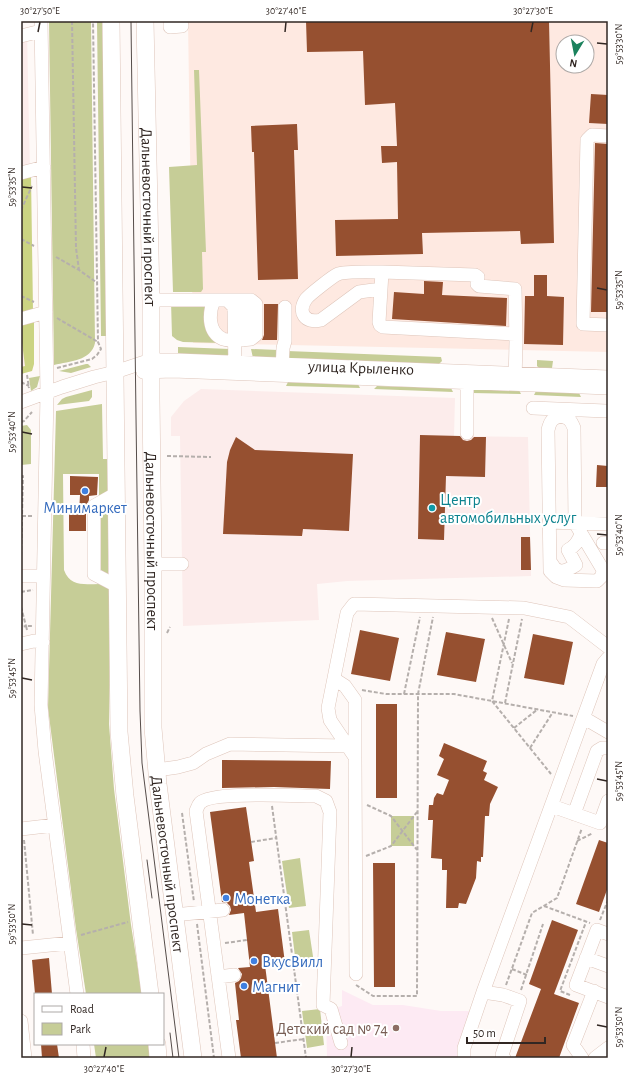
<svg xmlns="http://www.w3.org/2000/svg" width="629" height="1079" font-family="'Alegreya Sans',sans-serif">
  <rect width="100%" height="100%" fill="#fef9f7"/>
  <!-- commercial -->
  <path fill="#fceceb" d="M27,31L34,364L32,371L21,374V33Z
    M201,389L455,398L454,436L528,437L531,576L347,581L317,584L319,620L183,626L180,436H171V417L184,401Z"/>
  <!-- built -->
  <path fill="#fee9e1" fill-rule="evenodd" d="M188,21H608V352L193,343ZM563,42H587V66H563Z"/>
  <!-- education -->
  <path fill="#fdeaf3" d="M342,990L373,1005H403L441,1011H471L460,1058H327L326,1011L342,1006Z"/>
  <!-- green -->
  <path fill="#c6cd97" d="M49,21H91L95,343C91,361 70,361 54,365Z
    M97,21H103L107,336H101Z
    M194,70H199L206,252H202L203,289L201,292H173L169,167L197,165Z
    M171,302H207L223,343L183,342L177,340L172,336Z
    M178,347L230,349L228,357L178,355Z
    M251,349L278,350L276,359L253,358Z
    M287,351L441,357L442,361L438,365L290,359L287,356Z
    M537,360L553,361L552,368L550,369H540L537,366Z
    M86,364H88L91,367L71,373L59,371Z
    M40,376L37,387L31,391L29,378Z
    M288,382L358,384L360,388L286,386Z
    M377,386L451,388L453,392L374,389Z
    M474,389L519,390L521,394L472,393Z
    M92,390V397L89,401L57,405L62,399L66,397Z
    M536,391L579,393L581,397L534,395Z
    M102,404L103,459H108L109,491L99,500V474H63L64,570C71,589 88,583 104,584L109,589L111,596L109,724L114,789L131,925L142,994H86L76,929L48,708L56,411Z
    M27,425L31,430V464L21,465V426Z
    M108,506V575L99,572L98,512L102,508Z
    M391,816H414V846H391Z
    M300,858L306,906L289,908L282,861Z
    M309,930L314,963L296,965L292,932Z
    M320,1009L324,1045L307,1048L302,1011Z
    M94,1044H148L150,1058H96Z"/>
  <!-- forest -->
  <path fill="#cbd382" d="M31,175L33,312L21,316V178Z
    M34,319V364L32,371L21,374V367L25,366L21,335V322Z"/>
  <!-- building -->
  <path fill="#965030" d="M306,21H549L554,243L521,244L520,231L422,233L423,254L336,256L335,220L398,219L397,162L382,163L381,146H397L395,103L365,105L363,51L307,52Z
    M591,94L608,95V124L589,123Z
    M297,124L298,150H294L298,279L258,280L254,152H252L251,126Z
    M595,143L608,144V312H591Z
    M534,275H547V296L564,297L563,345L524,344L525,296H534Z
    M424,281L443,282L442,295L507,298L506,326L392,319L394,292L424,294Z
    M264,304H278L277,340H262L264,335Z
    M420,435L460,436L463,440L467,441L471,440L474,437H486L485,477L446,476L444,540L418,539Z
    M236,437L255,450L353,454L349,531L303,529L302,536L223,534L227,462L230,450Z
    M597,465L608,466V487H596Z
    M70,476L98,477L97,495L89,496V500L86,506V531H69V513L79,514L80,495H70Z
    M521,537H530L531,570H521Z
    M360,630L399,638L390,681L351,674Z
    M446,632L485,639L476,682L437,675Z
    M533,634L573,642L564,685L524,678Z
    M376,704H397V798H376Z
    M444,743L487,761L483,771L487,773L484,780L498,787L490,804L489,816H485L483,857H481V862L477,861L476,878L466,904L459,903L458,908H446L447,870H442V859L431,858L433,820H428L429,805H433L434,798L437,793L443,795L449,780L437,775L444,759L439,756Z
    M222,760L331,761L330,789L274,787L222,788Z
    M246,807L254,861L249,862L256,912L278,909L285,963L265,965L277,1058H241L236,1020H239L235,983L239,981L241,978L242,974L238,968L250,967L244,913L229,915L231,910L230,906L227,903L222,902L210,812Z
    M599,840L608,843V887L599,912L576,904Z
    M373,863H395V987H374Z
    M552,920L578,930L554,994L579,1003L559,1058H515L541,989L529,984Z
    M49,958L52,994H35L32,960Z
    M41,1044H57L59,1058H42Z"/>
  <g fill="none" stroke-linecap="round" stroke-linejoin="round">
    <!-- minor casing -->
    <g stroke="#dec5ba" stroke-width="14">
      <path id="minor" d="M41,21L47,393L41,705L45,751L77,994
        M170,21V27L182,26L181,21
        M21,36L41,31
        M608,136L592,135L587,140L583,324L608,325
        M21,173L44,167
        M381,289L359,292L321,320C305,324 297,312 306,299C309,295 333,276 338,274C345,271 372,272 382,272
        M151,300H227L234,307L235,369
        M214,300C209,312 207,332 223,339C231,342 243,340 251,339L256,335V304L251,300H227
        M242,300L245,304V336L243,340
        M21,319L46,312
        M143,372L173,371L608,388
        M282,372L283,348L285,341V307
        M515,382L516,342L515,289L479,286L477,284L478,277L475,275L382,272L379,322L380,325L383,327L515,334
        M21,402L62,387L94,377L115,372L151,360H177L608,377
        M533,408L606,411
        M560,416C568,417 571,420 574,428L575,523L603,570L602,576L597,581L564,580L556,577L550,571L548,430C550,421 552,419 560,416Z
        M467,433V382
        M117,493L94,506V574L117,586
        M549,522L608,524
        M603,543H608
        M153,564H182
        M552,564C557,576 568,570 576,565L568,550C575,546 578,542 581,534
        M21,576H43
        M21,644L34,641L43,642
        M334,679L345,686L355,700V757
        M584,718L608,732
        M157,770L178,767L193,763L206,754L230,744L348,746
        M552,806L600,823L608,801
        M574,814L597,751L602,748H608
        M21,829L55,825
        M174,915L223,910
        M608,934L597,930L576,985L608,997
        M21,948L70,943
        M586,958L608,966
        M356,974L355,757L330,720L328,708L347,613L354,604L524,608L569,617L608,647
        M218,977L234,975
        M483,992L503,995L520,1001L502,1055L504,1058
        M21,1021L25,1058
        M83,1044L84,1058
        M229,1058L196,811C197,809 198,805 200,803C211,791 297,796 316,796L326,801L330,812L323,1005L331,1009L341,1043
        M464,1058V1048L483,992L603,664L608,658
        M582,1058L573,1045L594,991
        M595,1058L608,1048"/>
    </g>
    <!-- major casing -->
    <g stroke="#dec5ba" stroke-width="18">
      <g id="major">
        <path d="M111,21L119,732L125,796L150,994"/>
        <path id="s1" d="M145,21L151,300V399L153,564V728L158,784L193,1058"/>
        <path d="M157,1044L158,1058"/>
      </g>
    </g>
    <!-- path -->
    <path stroke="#b5afac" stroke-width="2" stroke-dasharray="4 2" stroke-linecap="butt" d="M72,21L76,248L79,270
      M21,210L32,186
      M21,239L34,246
      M56,257L79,270L96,282
      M21,296L34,302
      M57,318L98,342
      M57,368L92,359L97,355L101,349L98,342L93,21
      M27,375L29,388
      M21,382L29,386
      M21,422L24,421L32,412
      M167,456L211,457
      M21,476H23L21,557
      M22,516H33
      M21,592L33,590
      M21,607L26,626L21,627
      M492,618L512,663
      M509,619L492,701L551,774
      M27,630L26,626H33
      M167,633L170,627
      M362,690L386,694H454L573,716
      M404,694L420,617
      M505,703L522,619
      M514,728L538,709
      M530,748L553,712
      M367,805L391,816L417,850
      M272,806L306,1058
      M182,813L194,902
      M24,840L33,935
      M577,841L593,833
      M251,842L276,838
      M366,856L391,846L417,812
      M544,906L590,923
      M600,920L608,900
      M197,924L214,1058
      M81,935L128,922
      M225,943L247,940
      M512,969L527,975
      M356,985L373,996H417L418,694L433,617
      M506,985L532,913L557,898L582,828
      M521,990L543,924
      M570,995L560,991L586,922
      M275,1043L304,1039"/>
    <!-- minor -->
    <use href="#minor" stroke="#fff" stroke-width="13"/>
    <!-- major -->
    <use href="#major" stroke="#fff" stroke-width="17"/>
    <!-- tram -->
    <path stroke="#564d4a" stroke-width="1" d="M131,21L136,417L140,711L142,763L179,1058
      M147,860L152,898
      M170,1033L173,1058"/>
  </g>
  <!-- ticks -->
  <path fill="none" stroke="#312723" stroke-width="1.5" d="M38,32L40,22M285,32L286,22M531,32L533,22M597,43L607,44M22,187L32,188M597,288L607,290M22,432L32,434M597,534L607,535M22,678L32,680M597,779L607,781M22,924L32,925M597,1025L607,1027M104,1057L106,1047M351,1057L352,1047"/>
  <!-- markers -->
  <g fill="#3f7fe0" stroke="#fff" stroke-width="1.5">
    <circle cx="85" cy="491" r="4"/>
    <circle cx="226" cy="898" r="4"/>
    <circle cx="254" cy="961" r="4"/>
    <circle cx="244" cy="986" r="4"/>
  </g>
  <circle fill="#0f9aa8" stroke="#fff" stroke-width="1.5" cx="432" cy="508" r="4"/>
  <circle fill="#8d6e63" stroke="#fff" stroke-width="1.5" cx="396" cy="1028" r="4"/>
  <g text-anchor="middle" stroke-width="4" stroke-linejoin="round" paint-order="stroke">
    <!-- street labels -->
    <g font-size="16" fill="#312723" stroke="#fff">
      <text dy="6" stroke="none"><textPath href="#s1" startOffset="196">Дальневосточный проспект</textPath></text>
      <text transform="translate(361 367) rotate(2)" y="6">улица Крыленко</text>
      <text dy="6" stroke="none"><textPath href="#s1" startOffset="520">Дальневосточный проспект</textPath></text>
      <text dy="6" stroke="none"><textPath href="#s1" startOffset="844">Дальневосточный проспект</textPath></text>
    </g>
    <!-- culture labels -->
    <g font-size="16" fill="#0d838f" stroke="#fff" text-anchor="start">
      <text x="440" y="505">Центр<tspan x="440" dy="18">автомобильных услуг</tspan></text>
    </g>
    <!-- shop labels -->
    <g font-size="16" fill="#366cbe" stroke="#fff" text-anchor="start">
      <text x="85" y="513" text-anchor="middle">Минимаркет</text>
      <text x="234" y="904">Монетка</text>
      <text x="262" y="967">ВкусВилл</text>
      <text x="252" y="992">Магнит</text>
    </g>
    <!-- education labels -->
    <g font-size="16" fill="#785e54" stroke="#fff" text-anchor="end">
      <text x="388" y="1034">Детский сад № 74</text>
    </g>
  </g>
  <!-- border -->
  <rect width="629" height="1079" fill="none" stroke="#ffffff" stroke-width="44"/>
  <!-- legend -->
  <rect x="34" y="993" width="130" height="52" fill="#ffffff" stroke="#ada9a7"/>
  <rect x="42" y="1006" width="20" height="6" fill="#ffffff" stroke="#ada9a7"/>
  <text x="70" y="1013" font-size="12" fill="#312723">Road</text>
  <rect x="42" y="1023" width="20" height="12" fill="#c6cd97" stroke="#ada9a7"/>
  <text x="70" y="1033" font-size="12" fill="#312723">Park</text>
  <!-- north arrow -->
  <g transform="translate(575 54) rotate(190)"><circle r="19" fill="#ffffff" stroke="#ada9a7"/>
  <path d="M0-3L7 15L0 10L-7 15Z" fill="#1b825d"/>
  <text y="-6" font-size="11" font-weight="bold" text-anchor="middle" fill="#312723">N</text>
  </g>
  <!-- scale -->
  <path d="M467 1037v6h78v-6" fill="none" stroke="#312723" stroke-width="2"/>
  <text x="473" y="1037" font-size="12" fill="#312723" stroke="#ffffff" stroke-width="3" paint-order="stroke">50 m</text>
  <rect x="22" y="22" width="585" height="1035" fill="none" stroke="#312723" stroke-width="1.5"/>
  <g font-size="10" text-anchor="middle" fill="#312723">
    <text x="40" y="14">30°27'50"E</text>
    <text x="286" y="14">30°27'40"E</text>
    <text x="533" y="14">30°27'30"E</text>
    <text transform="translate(618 44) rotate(-90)" y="4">59°53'30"N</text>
    <text transform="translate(11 187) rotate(-90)" y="4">59°53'35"N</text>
    <text transform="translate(618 290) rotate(-90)" y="4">59°53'35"N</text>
    <text transform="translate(11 432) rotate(-90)" y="4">59°53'40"N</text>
    <text transform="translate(618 535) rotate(-90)" y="4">59°53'40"N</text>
    <text transform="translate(11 678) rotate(-90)" y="4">59°53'45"N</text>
    <text transform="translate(618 781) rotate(-90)" y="4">59°53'45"N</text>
    <text transform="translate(11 924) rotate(-90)" y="4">59°53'50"N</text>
    <text transform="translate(618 1027) rotate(-90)" y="4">59°53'50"N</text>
    <text x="104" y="1072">30°27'40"E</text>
    <text x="351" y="1072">30°27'30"E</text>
  </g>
</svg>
